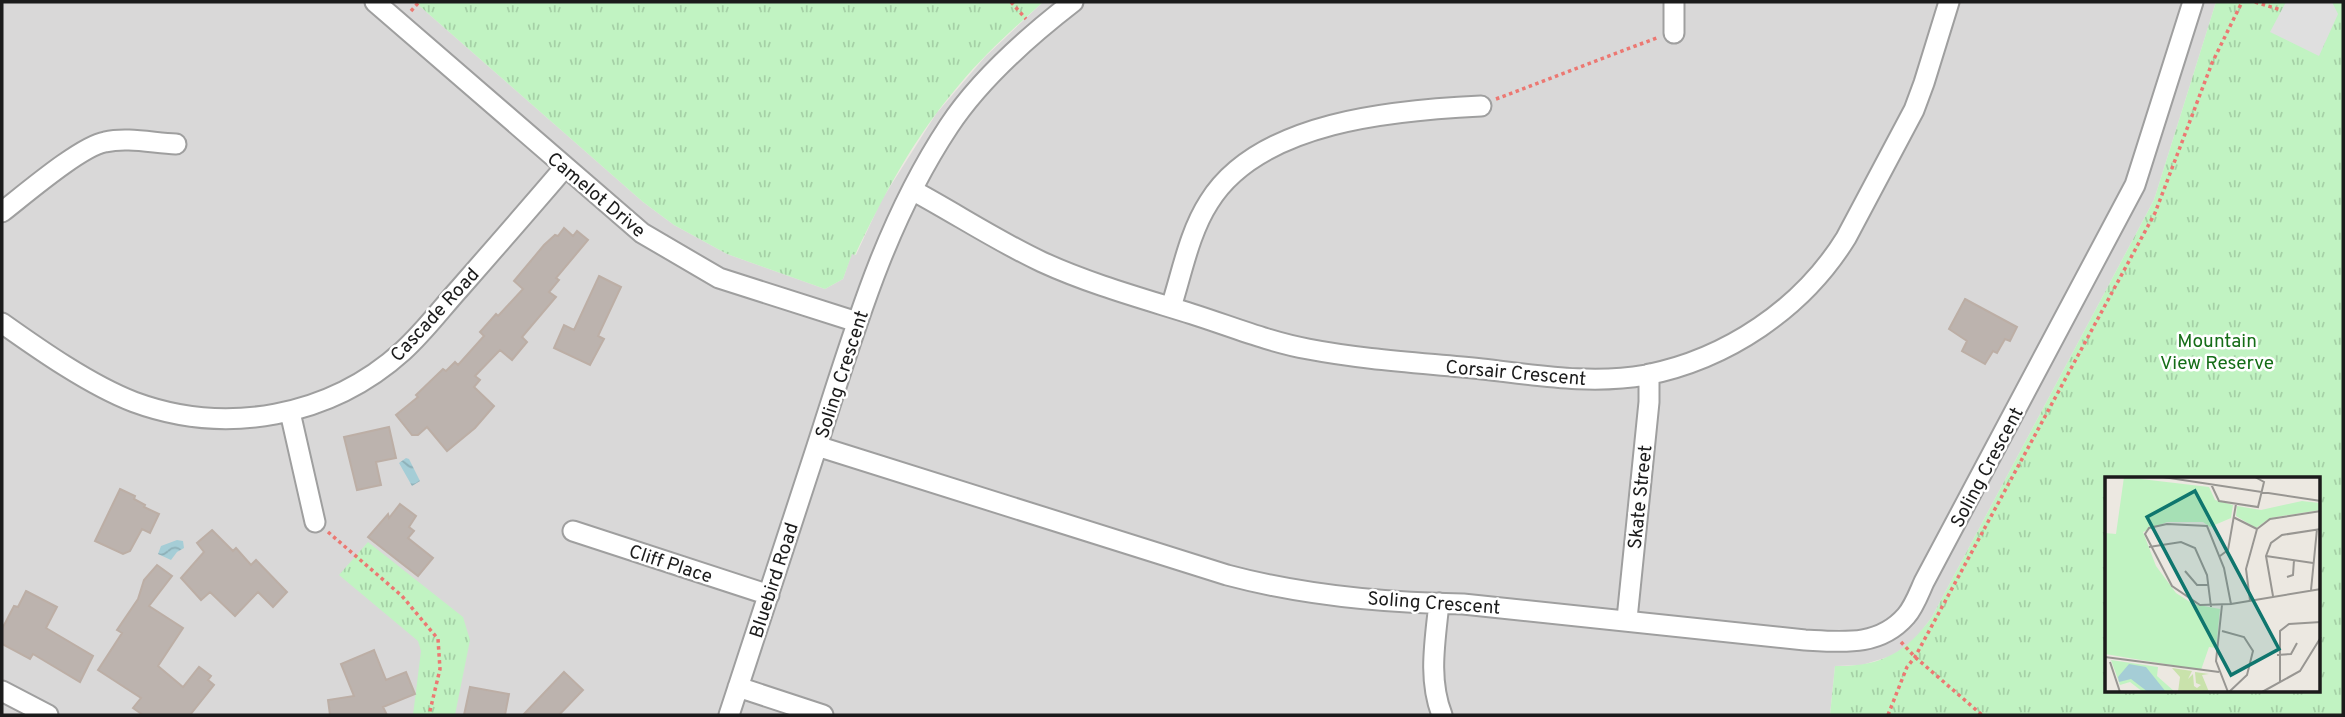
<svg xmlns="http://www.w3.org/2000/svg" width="2345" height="717" font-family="Overpass,sans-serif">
  <defs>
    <pattern id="park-tufts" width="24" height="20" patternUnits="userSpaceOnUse" patternTransform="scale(1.75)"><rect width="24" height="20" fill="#c1f3c2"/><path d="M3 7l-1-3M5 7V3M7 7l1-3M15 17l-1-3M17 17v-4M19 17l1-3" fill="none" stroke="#a5d0a6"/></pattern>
    <pattern id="water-waves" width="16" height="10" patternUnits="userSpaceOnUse" patternTransform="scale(1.75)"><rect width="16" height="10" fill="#a5cdd6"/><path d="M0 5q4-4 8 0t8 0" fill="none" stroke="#8dafb7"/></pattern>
  </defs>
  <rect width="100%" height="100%" fill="#ece8e1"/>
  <!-- residential -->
  <path fill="#d9d8d8" d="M2,2H415L643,202L674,225L727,254L825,289L843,279L852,253L856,255L881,201L936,114L985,57L1043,2H2216L2154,200L1932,617L1913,642L1891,656L1862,665L1835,666L1830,715H2Z"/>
  <!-- park -->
  <path fill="url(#park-tufts)" fill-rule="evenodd" d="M415,2H1043C1014,28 984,55 959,85C915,136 884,194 855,255L852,254L843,279L825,289L727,254L674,225L643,202Z
    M2216,2H2343V715H1830L1835,666C1880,667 1906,653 1932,617L2154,200ZM2107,479H2319V691H2107Z
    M368,542L463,617L470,640L455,715H413L421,651L418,641L339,575Z"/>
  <!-- parking -->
  <path fill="#dfdfdf" d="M2286,2H2332L2338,14L2319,56L2270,32Z"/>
  <!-- water -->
  <path fill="url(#water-waves)" d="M406,458L409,459L420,481L412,486L399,463Z
    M177,540L183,541L184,548L177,552L171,560L158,554L161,546Z"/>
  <!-- building -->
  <path fill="#bcb3ae" stroke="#bcaea5" stroke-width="2" d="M564,228L573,236L577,231L588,240L556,278L559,280L549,292L556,297L522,337L527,342L512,360L500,350L475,376L480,380L474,387L494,406L475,428L447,451L427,427L418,435H412L396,415L418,397L416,395L443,369L446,371L455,362L458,365L484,336L480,332L496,314L498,316L523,289L514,281L544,245L555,235L558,236Z
    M599,276L621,287L598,336L604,339L590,365L554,348L564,325L574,330Z
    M1965,299L2017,327L2010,341L2005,339L1997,353L1993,351L1985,364L1962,351L1967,341L1949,329Z
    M389,427L396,458L376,462L381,485L357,490L344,437Z
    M120,489L135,496L134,499L145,505L144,507L159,514L150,533L142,529L130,551L123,554L95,541Z
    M400,504L416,516L409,527L414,531L408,538L433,558L418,576L368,537L388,514L389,518Z
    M212,530L233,551L236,548L251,565L256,560L287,592L273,607L258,592L235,616L210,592L201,600L181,578L204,552L197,543Z
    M157,565L172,576L149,606L183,628L158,666L183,687L199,667L211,676L208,680L214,685L190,715H143L133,708L141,698L98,670L122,633L117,630L138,599L144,580Z
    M26,591L57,607L46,628L93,656L80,682L33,654L30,659L2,644V629L14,606L18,607Z
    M374,650L386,680L406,672L415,694L383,707L387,715H330L328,700L354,696L341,664Z
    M564,672L583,690L559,715H523Z
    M470,687L509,694L505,715H464Z"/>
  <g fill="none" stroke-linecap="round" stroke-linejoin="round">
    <!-- street casing -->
    <g stroke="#9f9f9f" stroke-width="23">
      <path id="street" d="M375,2L642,233L719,278L857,322
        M1073,2C1029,36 980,79 949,126C884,224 853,335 817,446L1227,575C1302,595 1386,603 1463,604L1805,640C1842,642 1879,647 1906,616C1914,607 1919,593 1924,582L2135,185L2193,2
        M1674,2V33
        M912,190C955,213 997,241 1042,262C1090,284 1141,298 1192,314C1230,326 1269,342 1308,349C1365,360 1424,363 1482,369C1536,375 1591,385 1646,375C1727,359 1802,309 1846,238L1914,110L1924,83L1949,2
        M2,212C24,195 81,146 105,142C127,137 153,143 176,144
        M1171,307C1182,273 1189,233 1209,202C1259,121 1396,110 1481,106
        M2,323C40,350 90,385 134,402C226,436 330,417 403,351C424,332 441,309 460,288C495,248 530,208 565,167
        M290,412L315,522
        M573,531L769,595
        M1439,603C1435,642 1428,679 1442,715
        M1627,619L1649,402V374
        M738,687L823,715
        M2,691L48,715
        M729,715L817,446"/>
    </g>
    <!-- path -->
    <path stroke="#ec7872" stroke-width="3.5" stroke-dasharray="3.5 3.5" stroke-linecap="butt" d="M1011,2L1026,19
      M2255,2L2281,10
      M411,11L419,2
      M1496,99L1659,37
      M328,532L402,596L438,639L440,669L429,715
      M1901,642L1915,657L1982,715
      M1888,715L1907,667L1915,657L2155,213L2212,63L2242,2"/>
    <!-- street -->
    <use href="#street" stroke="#fff" stroke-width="19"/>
  </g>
  <g text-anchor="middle" stroke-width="5" stroke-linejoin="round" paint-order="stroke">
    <!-- street labels -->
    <g font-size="19" fill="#1b1b1b" stroke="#fff">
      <text transform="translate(597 194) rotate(40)" y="7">Camelot Drive</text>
      <text transform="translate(434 314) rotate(-47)" y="7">Cascade Road</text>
      <text transform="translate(1516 372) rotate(5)" y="7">Corsair Crescent</text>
      <text transform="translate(841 374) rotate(-72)" y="7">Soling Crescent</text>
      <text transform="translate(1986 467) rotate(-62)" y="7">Soling Crescent</text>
      <text transform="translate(1639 497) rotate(-84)" y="7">Skate Street</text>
      <text transform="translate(671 563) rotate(18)" y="7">Cliff Place</text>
      <text transform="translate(773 580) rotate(-72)" y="7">Bluebird Road</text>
      <text transform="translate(1434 602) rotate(4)" y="7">Soling Crescent</text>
    </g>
    <!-- park labels -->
    <g font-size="19" fill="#156d17" stroke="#fff">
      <text x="2217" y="347">Mountain<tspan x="2217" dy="22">View Reserve</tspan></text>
    </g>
  </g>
  <!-- overview -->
  <g transform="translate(2105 477)">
    <rect width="215" height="215" fill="#ece8e1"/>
    <path d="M67,191L87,194L83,202L88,197L89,209L92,211L96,208L91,206L90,195L104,197L97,198L104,215H73L75,200Z" fill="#c9e2ab"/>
    <path d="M19,0L104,10L110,23L128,28L126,41L105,50L98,45H62L38,55L51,89L71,116L88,127L115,132L111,171L104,170L96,193L0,177V56L11,57ZM197,24L215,26V33L165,41L151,51L131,39L132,29L156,33ZM6,183L53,190L52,199L70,215H38L25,205L15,208Z" fill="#c1f3c2"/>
    <path d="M24,187L41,190L61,215H43L26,202L14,205L13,200Z" fill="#a5cdd6"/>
    <path fill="none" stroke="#989692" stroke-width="2" d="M58,0L216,24M106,7L114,24L153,30L159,5L150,0M128,40L152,52M62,47L102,49L119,91L126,127L95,128L67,109L40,57L44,51ZM44,70L76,65L90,71L102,98L106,130M115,79L123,73L131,27M161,79L208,86M80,94L92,108H104M182,100L188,98L189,83M206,113L212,52M168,119L161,79L166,66L177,58L216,52M145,123L141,92L152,52L165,42L216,34M126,127L216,112M117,128L111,184L123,215M117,154L139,160L148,174L142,198L124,215M172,178L186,177L192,166M0,180L114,195M5,185L15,215M175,205V154L184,147L216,145M157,215L195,194L216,160"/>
    <path fill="#0f766e" fill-opacity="0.15" stroke="#0f766e" stroke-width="3.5" d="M90,14L174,172L126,198L42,40Z"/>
    <rect width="215" height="215" fill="none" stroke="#1b1b1b" stroke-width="3.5"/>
  </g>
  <!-- border -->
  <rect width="2345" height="717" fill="none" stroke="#1b1b1b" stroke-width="7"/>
</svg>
